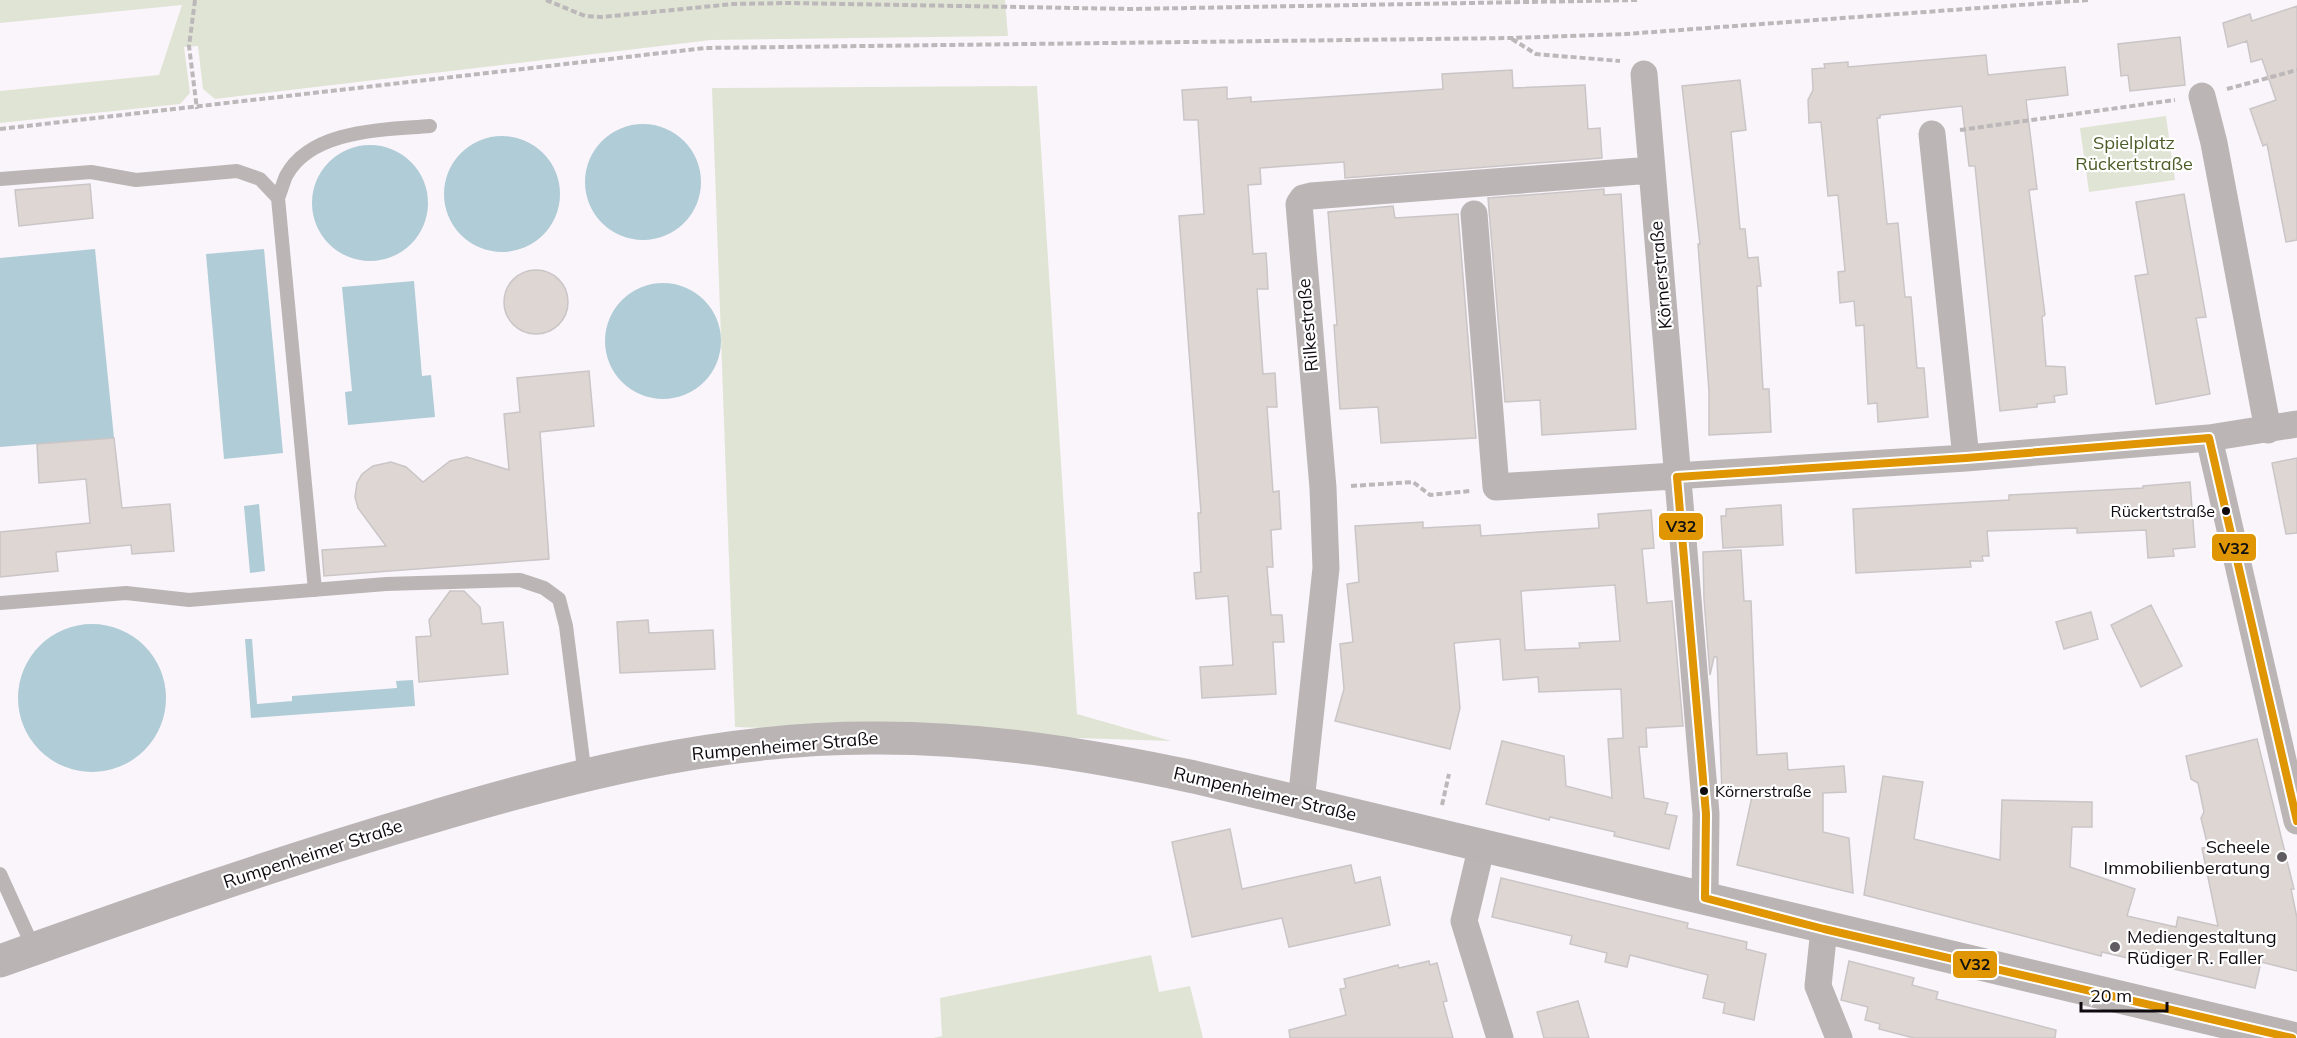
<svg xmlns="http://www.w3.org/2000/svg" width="2297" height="1038" font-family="Mulish,sans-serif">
  <rect width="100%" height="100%" fill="#faf5fb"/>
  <!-- green -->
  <path fill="#e0e4d4" d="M0,0H1005L1008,36L711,40L215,99L203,89L198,46L184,47L190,93L180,104L0,123V91L159,75L182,5L0,23Z
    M1037,86L1077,714L1171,741L735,727L712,88Z
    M2166,116L2175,180L2089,192L2080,128Z
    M1151,955L1159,992L1190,986L1203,1038H933L942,1036L940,998Z"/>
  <!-- water -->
  <path fill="#b0ccd7" d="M585 182a58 58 0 1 1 116 0a58 58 0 1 1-116 0Z
    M444 194a58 58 0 1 1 116 0a58 58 0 1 1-116 0Z
    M312 203a58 58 0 1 1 116 0a58 58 0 1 1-116 0Z
    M95,249L114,438L0,447V258Z
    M264,249L283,453L224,459L206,254Z
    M414,281L422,376L431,375L435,417L348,425L345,392L352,391L342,287Z
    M605 341a58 58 0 1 1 116 0a58 58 0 1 1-116 0Z
    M259,504L265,571L250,573L244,506Z
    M18 698a74 74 0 1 1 148 0a74 74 0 1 1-148 0Z
    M245,639H252L257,704L292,701V696L397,688L396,681L413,680L415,706L251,718Z"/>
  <!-- building -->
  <path fill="#ded6d3" stroke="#cac5c6" stroke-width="1.5" fill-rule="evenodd" d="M2297,6V240L2286,242L2267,144L2263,146L2250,109L2276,100L2262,59L2251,62L2247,41L2228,47L2223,23L2250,14L2252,21Z
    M2180,37L2185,85L2130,91L2128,75L2121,76L2118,44Z
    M1986,55L1988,75L2065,67L2068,95L2026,100L2037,189L2029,190L2045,315L2042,317L2046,366L2065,367L2067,394L2054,396L2055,402L2037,404V407L2000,411L1975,166H1969L1962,106L1880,115V118H1877L1887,224L1898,223L1905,297H1911L1917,368H1924L1928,417L1878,422L1877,403L1868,404L1864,325L1856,326L1854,301L1840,303L1838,272L1845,271L1838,195L1828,196L1821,122L1809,123L1808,100L1813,90L1812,69L1825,68L1824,64L1848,62V67Z
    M1512,70L1513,88L1585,85L1588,129L1600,128L1602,158L1345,178L1344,162L1260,168L1261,184L1248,185L1253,254L1266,253L1267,268L1268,289H1257L1263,374L1275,373L1277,407H1267L1273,492L1279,491L1281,529L1271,530L1273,567H1267L1271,615H1282L1284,642H1273L1276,694L1202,698L1200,667L1233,665L1228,596L1196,599L1194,573L1201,572L1198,513H1201L1179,216L1204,214L1198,120H1184L1182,90L1227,87V99L1251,97V102L1443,89L1442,74Z
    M1740,80L1746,130L1731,132L1740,229H1745L1748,258L1758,257L1761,286H1757L1763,389H1769L1771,432L1709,435V391L1698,244H1700L1682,86Z
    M90,184L93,218L19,226L15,190Z
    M1604,189V195L1621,194L1636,429L1542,435L1540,400L1505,402L1488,198Z
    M2184,194L2206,317L2196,318L2210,394L2156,404L2135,276L2148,274L2136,202Z
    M1393,206L1395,218L1458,214L1476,438L1381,443L1378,407L1340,409L1334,325H1337L1328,212Z
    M504 302a32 32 0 1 1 64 0a32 32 0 1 1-64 0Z
    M589,371L594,426L540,432L549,559L324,576L322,550L386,546L358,508L355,497L357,483L362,474L373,466L391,462L406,467L423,482L450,461L467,457L509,470L504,414L520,412L517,378Z
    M114,438L122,508L170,504L174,551L132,554L131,545L56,552L58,571L0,577V532L90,523L86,479L39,483L37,444Z
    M2297,458V533L2286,534L2272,463Z
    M2190,482L2195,547L2173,549L2174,556L2148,558L2146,530L2077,533V528L1987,531L1989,556H1982L1983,561H1970L1971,567L1856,573L1853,509L2009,500V495L2143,488V486Z
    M1781,505L1783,545L1723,548L1721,516H1726V509Z
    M1651,510L1654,548L1642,549L1647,603L1672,601L1683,726L1646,728L1647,747H1639L1644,798L1668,803L1665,814L1677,816L1669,849L1614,836L1615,832L1550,817L1549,820L1486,804L1502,741L1564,756L1566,786L1612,798L1608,739L1623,738L1621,689L1539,692L1538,677L1503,680L1500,639L1454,643L1460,708L1450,749L1335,721L1344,689L1340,644L1353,642L1347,584L1359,582L1355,526L1423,522V528L1480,525L1481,536L1599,528L1598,514ZM1615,585L1620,641L1579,643L1580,648L1525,650L1521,591Z
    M1741,550L1744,601H1751L1757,755L1787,753L1788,770L1844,766L1846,792L1823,793V832L1849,838L1853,893L1737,865L1753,792L1722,793L1717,657H1714L1710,675L1704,599L1703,552Z
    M450,591H464L480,607L482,624L503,622L508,674L419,682L416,637L431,636L429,620Z
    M2151,605L2182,666L2141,687L2111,625Z
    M2091,612L2098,639L2064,649L2056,622Z
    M648,620L649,633L713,630L715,669L620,673L617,622Z
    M2257,739L2294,889H2291L2297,918V971L2261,962L2255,988L2102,952L2101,956L1864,895L1883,776L1923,782L1914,839L2000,860L2002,800L2092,802V827H2072L2070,867L2135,889L2127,916L2176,927L2178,917L2218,926L2202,848L2208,847L2201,818L2204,812L2198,783L2191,779L2186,756Z
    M1230,829L1242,889L1351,865L1355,883L1380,877L1390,925L1289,947L1282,918L1192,937L1172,842Z
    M1501,878L1688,923L1687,928L1747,942L1746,949L1766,954L1754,1020L1723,1013L1725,1003L1703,998L1708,975L1630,955L1627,967L1605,962L1607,953L1570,944L1572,936L1492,917Z
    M1429,961L1430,965L1437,963L1447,1001L1443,1002L1453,1038H1290L1289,1030L1346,1015L1340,989L1346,988L1344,979L1398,965L1399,968Z
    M1849,961L1914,978L1912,985L1938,992L1936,999L2056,1030L2055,1038H1914L1879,1029L1880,1024L1865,1020L1868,1007L1841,1000Z
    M1578,1001L1589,1038H1544L1537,1012Z"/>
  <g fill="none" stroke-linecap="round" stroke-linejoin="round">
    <!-- path -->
    <path stroke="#bcb8ba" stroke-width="4" stroke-dasharray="6 3" stroke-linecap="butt" d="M195,0L189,46L197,109
      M546,0L585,16L602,17L733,4L788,3L1132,9L1638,0
      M1512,39L1536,54L1620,61
      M2227,89L2297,70
      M0,129L705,48L1511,38L1626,34L2088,0
      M1960,130L2175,100
      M1351,486L1413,482L1430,495L1470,491
      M1442,805L1449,774"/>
    <!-- lane -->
    <path stroke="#bbb5b5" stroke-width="14" d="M0,179L91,172L136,180L237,171L260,179L278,198L315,590
      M278,198C281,191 283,183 286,176C311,129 384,130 430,126
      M0,603L126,593L189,600L386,584L520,580L544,588L559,599L566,626L585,776
      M0,874L34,949"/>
    <!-- street -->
    <path stroke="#bbb5b5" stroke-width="27" d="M1644,74L1706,814L1705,898
      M2202,96L2214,143L2268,430
      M1932,134L1966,458
      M1474,214L1496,487L1966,458L2209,438L2297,424
      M2209,438L2297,821
      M1301,802L1326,568L1323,488L1299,204L1303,198L1311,196L1652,170
      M1482,845L1464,921L1500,1038
      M1824,929L1818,986L1839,1038"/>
    <!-- secondary -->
    <path stroke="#bab4b5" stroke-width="33" d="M0,961C140,911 279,862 422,820C568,776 717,738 870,738C981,737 1086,754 1194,777L2292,1038"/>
    <!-- bus-1 casing -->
    <g stroke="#fff" stroke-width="12">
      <path id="bus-1" d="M2292,1038L1824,929L1705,898L1706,814L1677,477L1966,458L2209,438L2297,821"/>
    </g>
    <!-- bus-1 -->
    <use href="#bus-1" stroke="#e09602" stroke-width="8"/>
  </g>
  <!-- markers -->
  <g fill="#0e0a0f" stroke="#fff" stroke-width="2">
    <circle cx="2226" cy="511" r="5"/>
    <circle cx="1704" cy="791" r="5"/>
  </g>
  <g fill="#615c62" stroke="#fff" stroke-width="2">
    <circle cx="2282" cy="857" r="6"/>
    <circle cx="2115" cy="947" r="6"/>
  </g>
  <g text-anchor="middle" stroke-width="4.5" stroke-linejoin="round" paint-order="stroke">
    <!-- bus labels -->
    <g font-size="16" fill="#0e0a0f" stroke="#fff" text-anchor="end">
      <text x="2215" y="517">Rückertstraße</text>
      <text x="1715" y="797" text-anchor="start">Körnerstraße</text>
    </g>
    <!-- park labels -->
    <g font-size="18" fill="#4c5d28" stroke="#fff">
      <text x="2134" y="149">Spielplatz<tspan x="2134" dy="21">Rückertstraße</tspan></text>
    </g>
    <!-- street labels -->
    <g font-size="18" fill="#0e0a0f" stroke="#fff">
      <text transform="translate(1661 275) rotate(-95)" y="6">Körnerstraße</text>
      <text transform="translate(1308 325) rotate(-95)" y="6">Rilkestraße</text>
      <text transform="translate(785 746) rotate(-5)" y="6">Rumpenheimer Straße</text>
      <text transform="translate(1265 794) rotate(13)" y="6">Rumpenheimer Straße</text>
      <text transform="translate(313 854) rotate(-18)" y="6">Rumpenheimer Straße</text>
    </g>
    <!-- poi labels -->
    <g font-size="18" fill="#0e0a0f" stroke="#fff" text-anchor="end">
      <text x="2270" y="853">Scheele<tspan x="2270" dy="21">Immobilienberatung</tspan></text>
      <text x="2127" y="943" text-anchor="start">Mediengestaltung<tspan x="2127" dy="21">Rüdiger R. Faller</tspan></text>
    </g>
  </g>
  <g stroke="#fff" stroke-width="2">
    <rect x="1658" y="512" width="46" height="29" rx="6" fill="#e09602"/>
    <rect x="2211" y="533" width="46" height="29" rx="6" fill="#e09602"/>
    <rect x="1952" y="950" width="46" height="29" rx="6" fill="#e09602"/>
  </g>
  <g font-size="16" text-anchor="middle" font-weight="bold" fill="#111">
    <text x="1681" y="532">V32</text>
    <text x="2234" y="554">V32</text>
    <text x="1975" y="970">V32</text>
  </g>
  <!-- scale -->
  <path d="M2081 1002v9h86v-9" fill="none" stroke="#0e0a0f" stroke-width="3"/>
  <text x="2090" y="1002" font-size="18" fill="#0e0a0f" stroke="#ffffff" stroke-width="4.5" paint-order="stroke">20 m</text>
</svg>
